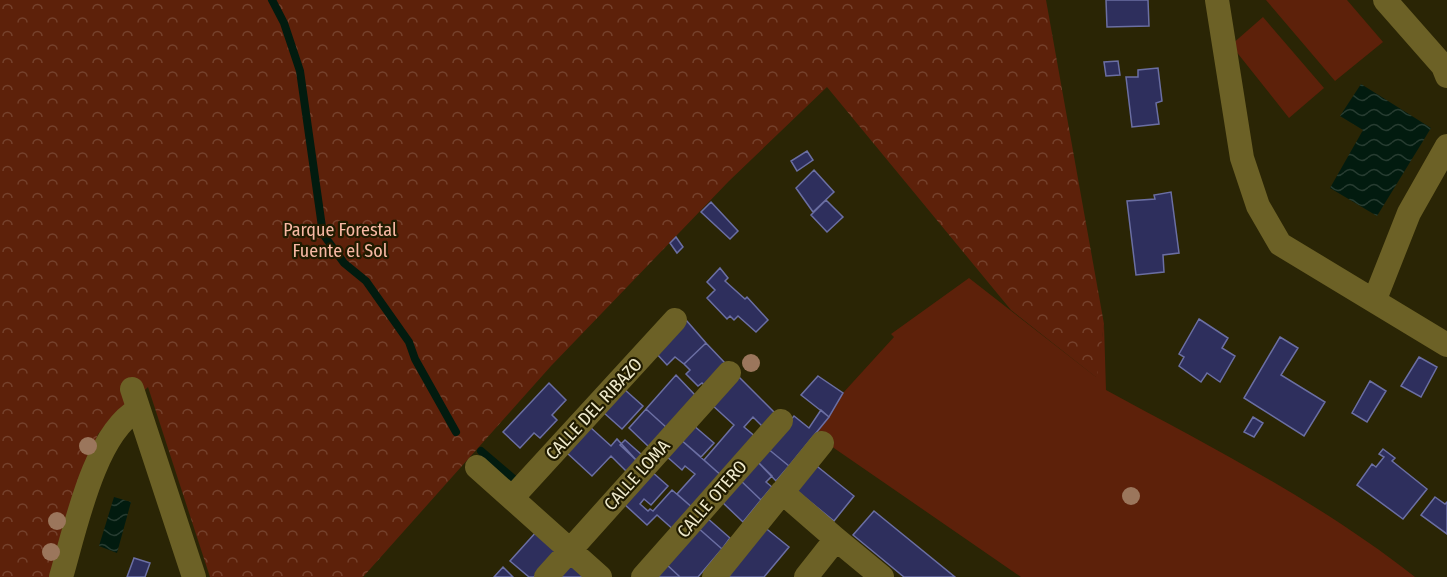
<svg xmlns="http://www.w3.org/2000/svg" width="1447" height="577" font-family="'Fira Sans Condensed',sans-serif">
  <defs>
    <pattern id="forest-crowns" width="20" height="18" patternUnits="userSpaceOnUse" patternTransform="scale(1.5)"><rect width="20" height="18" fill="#5d210a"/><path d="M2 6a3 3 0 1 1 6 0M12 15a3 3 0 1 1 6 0" fill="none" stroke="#75412c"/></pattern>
    <pattern id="water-waves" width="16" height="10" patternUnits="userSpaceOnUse" patternTransform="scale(1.5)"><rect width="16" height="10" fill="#021b0f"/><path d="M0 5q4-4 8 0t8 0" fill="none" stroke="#273c31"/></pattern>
  </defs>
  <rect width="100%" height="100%" fill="#2a2505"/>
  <!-- green -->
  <path fill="#5d210a" d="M1266,0H1347L1383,42L1335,81Z
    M1263,17L1324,88L1289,118L1231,45Z
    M969,278L1096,377L1104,324L1106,390C1211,447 1320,502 1415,577H1021L815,435L843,393L894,337L891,334Z"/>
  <!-- forest -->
  <path fill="url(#forest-crowns)" d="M0,0H1046L1104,324L1097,378L1011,310L827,87L729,181L551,366L363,577H210L148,387L98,434L53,577H0Z"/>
  <!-- water -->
  <path fill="url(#water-waves)" d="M1361,84L1431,128L1377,216L1330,188L1363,130L1340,116Z
    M114,497L131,502L117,553L99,546Z"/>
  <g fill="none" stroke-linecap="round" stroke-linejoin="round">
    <!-- stream -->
    <path stroke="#021b0f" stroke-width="8" d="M272,0L284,23L300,71L323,234L344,263L366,281L409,342L415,359L456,432
      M481,451L515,480"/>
  </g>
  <!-- building -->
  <path fill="#2e2f5d" stroke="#6b6fa3" stroke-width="1.5" d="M1106,0H1148L1149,26L1107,27Z
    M1118,61L1120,75L1106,76L1104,62Z
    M1158,68L1162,101L1156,103L1159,124L1132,127L1126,77H1138V70Z
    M807,151L813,160L797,171L791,161Z
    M814,170L834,192L813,212L796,188Z
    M1171,192L1179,253L1163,255L1164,272L1136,275L1127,201L1155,199L1154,195Z
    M826,200L843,217L827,232L811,215Z
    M711,202L738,231L730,239L701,212Z
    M676,237L683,247L677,253L670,243Z
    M720,268L728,278L725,281L745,299L747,297L768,320L756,332L738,316L734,320L730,316L727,319L707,298L715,290L707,282Z
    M1199,319L1228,338L1222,348L1235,356L1220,382L1207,373L1201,382L1179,366L1184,357L1179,354Z
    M686,320L706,343L684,364L675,357L667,365L655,352Z
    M1280,337L1298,348L1281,375L1325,402L1304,436L1244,398Z
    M706,343L725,363L704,385L702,383L698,386L686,374L690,370L684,364Z
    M1419,357L1437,367L1421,397L1401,386Z
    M676,375L695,395L667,428L646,409Z
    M737,375L777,415L765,429L753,417L744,427L757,438L723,477L704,460L734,425L711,404Z
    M818,376L843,393L829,417L801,395Z
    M1370,381L1386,391L1367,422L1352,413Z
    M549,383L566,400L552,415L557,420L540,438L534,433L520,448L503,432Z
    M624,389L643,406L622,429L603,412Z
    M646,409L667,428L649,447L629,428Z
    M821,410L829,417L789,466L767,448L794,416L809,428Z
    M1253,417L1263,423L1254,437L1244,432Z
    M693,425L714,443L701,457L680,439Z
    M590,427L611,446L617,439L637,461L627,472L611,456L592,476L566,452Z
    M680,439L723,477L694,509L677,494L695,474L685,466L682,470L665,455Z
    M625,440L642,455L637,461L620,445Z
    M767,448L789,466L776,481L756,460Z
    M1383,449L1395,458L1392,461L1427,489L1403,519L1357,485L1372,464L1376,467L1384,457L1379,454Z
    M756,460L772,476L766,482L772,487L761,500L739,479Z
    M813,463L854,496L834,521L793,488Z
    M651,471L668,486L651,505L644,499L640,504L648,511L650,509L653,511L672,490L694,509L675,531L657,515L647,525L623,503Z
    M739,479L761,500L743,522L720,500Z
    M1435,497L1445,504L1447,502V534L1421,515Z
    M874,511L955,577H904L853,535Z
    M706,517L730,538L722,549L697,527Z
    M763,526L789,547L764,577H722Z
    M697,527L722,549L698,577H680L665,563Z
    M537,531L558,550L534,577H529L510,561Z
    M134,558L150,563L145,577H127Z
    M571,562L588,577H558Z
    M665,563L680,577H653Z
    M503,567L513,577H494Z"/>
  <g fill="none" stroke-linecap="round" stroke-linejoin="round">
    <!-- minor -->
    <path stroke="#6c6126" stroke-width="24" d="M1217,0L1242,158L1258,206L1280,244L1447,345
      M1385,0L1443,66L1447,76
      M1375,299L1409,213L1447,146
      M132,389L194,577
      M477,467L600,577
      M782,492L836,539
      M512,498L675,320
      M61,577C75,530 94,435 137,410
      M546,577L729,373
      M643,577L781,421
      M714,577L822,443
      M806,577L836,539L882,577"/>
  </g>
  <!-- trees -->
  <g fill="#9b765c">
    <circle cx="751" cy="363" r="9"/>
    <circle cx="88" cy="446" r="9"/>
    <circle cx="1131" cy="496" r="9"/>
    <circle cx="57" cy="521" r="9"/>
    <circle cx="51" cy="552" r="9"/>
  </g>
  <g text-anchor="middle" stroke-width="4.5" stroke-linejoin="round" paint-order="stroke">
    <!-- park labels -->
    <g font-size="18" fill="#f8b9a4" stroke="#201b00">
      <text x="340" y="236">Parque Forestal<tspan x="340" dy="21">Fuente el Sol</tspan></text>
    </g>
    <!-- street labels -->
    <g font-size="18" fill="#f0ebcd" stroke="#201b00">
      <text transform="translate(594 409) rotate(-47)" y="6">CALLE DEL RIBAZO</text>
      <text transform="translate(637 475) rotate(-48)" y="6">CALLE LOMA</text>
      <text transform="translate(712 499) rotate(-49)" y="6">CALLE OTERO</text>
    </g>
  </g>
</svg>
